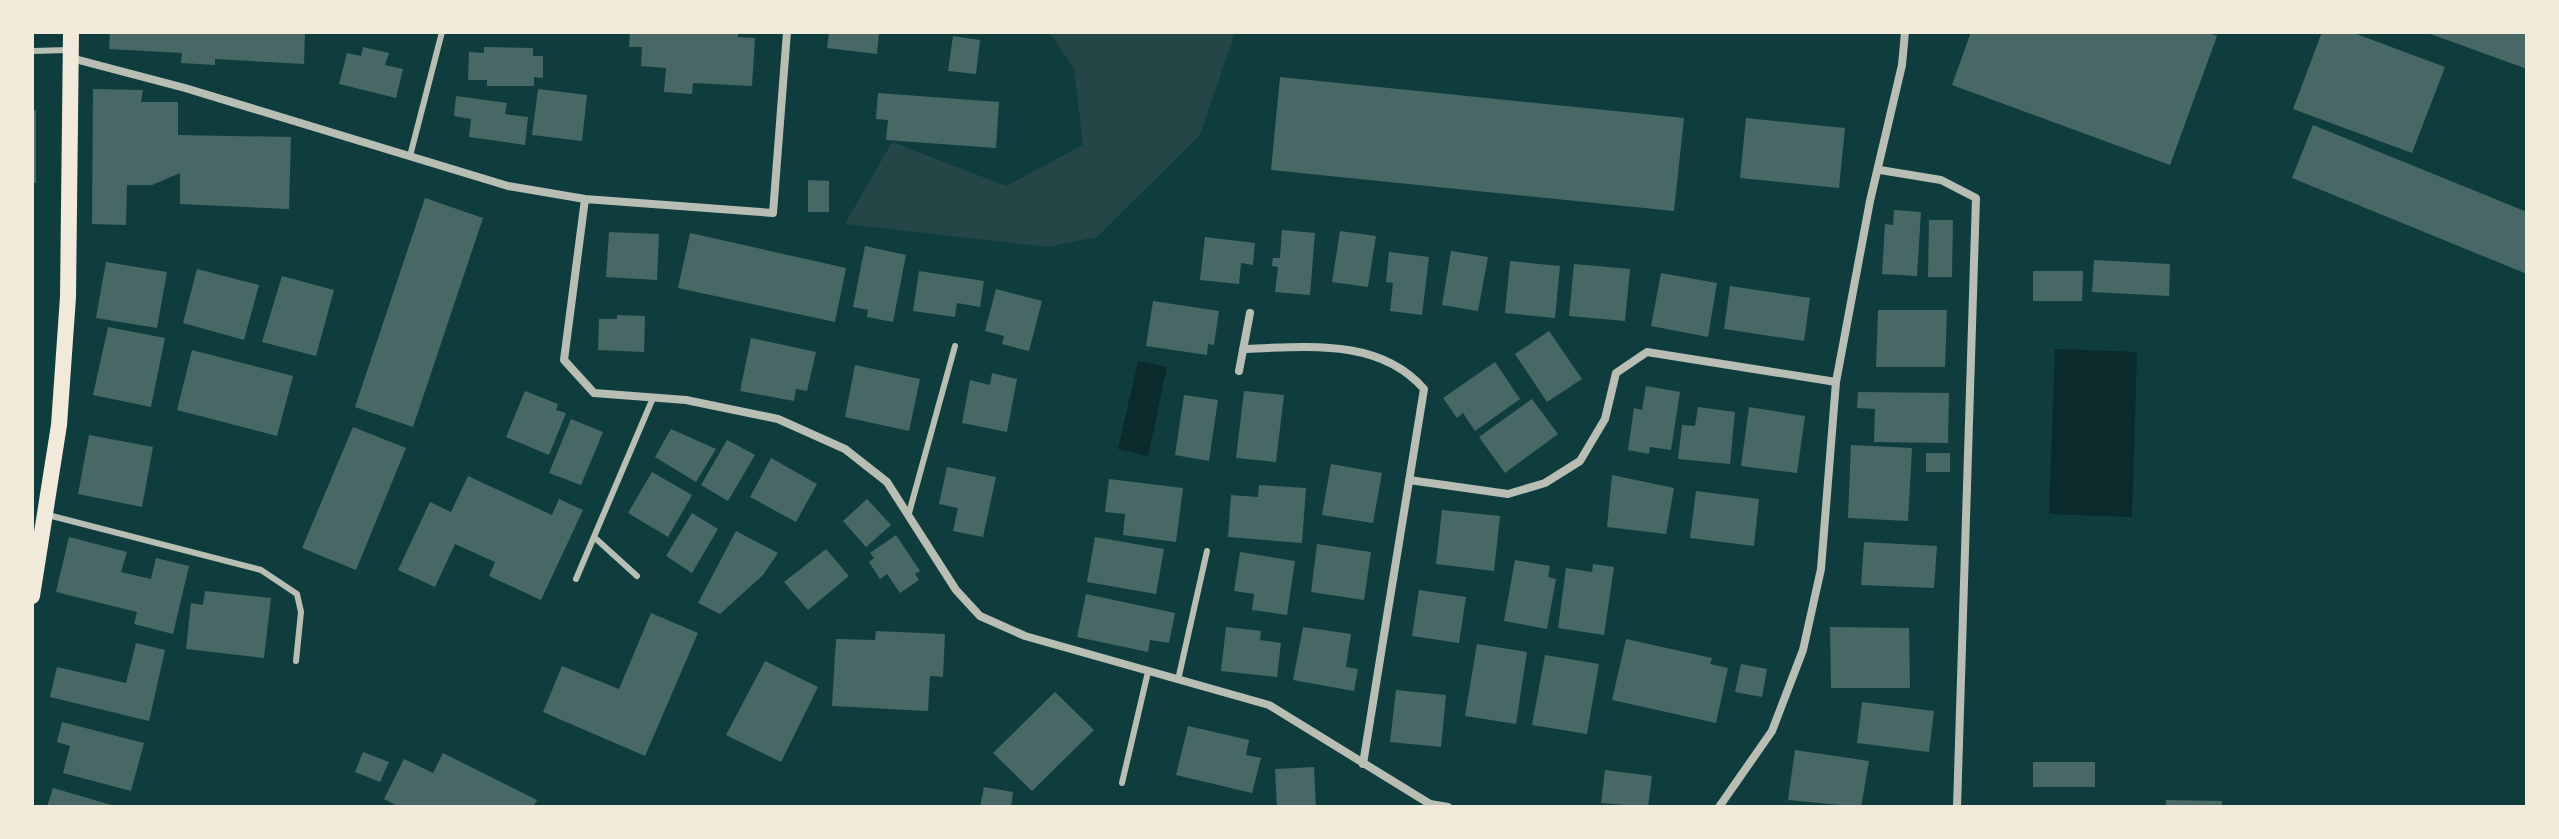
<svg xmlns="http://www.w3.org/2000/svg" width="2559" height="839" font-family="Montserrat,sans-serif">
  <rect width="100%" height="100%" fill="#0f3d3e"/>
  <!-- green -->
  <path fill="#244646" d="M1049,32H1235L1200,135L1097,237L1047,247L845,224L892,142L1006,186L1083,145L1074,68Z"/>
  <!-- water -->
  <path fill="#0a2a2b" d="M2055,349L2137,352L2132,517L2049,514Z
    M1138,361L1167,367L1148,456L1118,449Z"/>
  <!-- building -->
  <path fill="#486865" d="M110,32H305L304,64L215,59V65L181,63L182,53L109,49Z
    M630,32H738V37L755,38L752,86L693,83L692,94L664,92L666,68L641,66L642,47H629Z
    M829,32H879L877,54L827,48Z
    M1971,32H2206L2217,36L2170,165L1952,85Z
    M2322,32H2351L2445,67L2412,153L2293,109Z
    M2425,32H2527V69Z
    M953,36L980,40L976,74L948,71Z
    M363,47L389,53L385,65L403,69L396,98L339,84L347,53L361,56Z
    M484,47L533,48V56H543V78L534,77V86H487V80H468L469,52L484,53Z
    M1280,77L1684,118L1674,211L1271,170Z
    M93,89L143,90L141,102H178V135L291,137L289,209L180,204V173L152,185H127L126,225L92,224Z
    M538,89L587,95L582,141L532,135Z
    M878,93L999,102L996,148L886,140L888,120L876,119Z
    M456,96L507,103L505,114L528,117L525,145L469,137L471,119L454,116Z
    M32,110H36V183H32Z
    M1746,118L1845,128L1839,188L1740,178Z
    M2313,125L2527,212V274L2292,178Z
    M808,180L829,181V212H808Z
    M425,198L483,218L413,427L355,407Z
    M1894,210L1921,212L1917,276L1882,274L1885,224L1893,225Z
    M1929,220H1953L1952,277H1928Z
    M1282,230L1315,233L1310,295L1275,292L1278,267L1272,266L1273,258H1280Z
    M1340,231L1376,236L1368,287L1332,282Z
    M609,232L659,234L657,280L606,277Z
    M690,233L846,268L835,322L678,288Z
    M1205,237L1255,243L1253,265L1241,263L1239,284L1200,280Z
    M865,246L906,255L893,322L867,317L868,310L853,307Z
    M1451,251L1488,257L1478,311L1442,305Z
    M1389,252L1429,257L1422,315L1390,311L1393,283L1386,282Z
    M2094,260L2170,264L2169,296L2092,292Z
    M1510,261L1560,266L1555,318L1505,313Z
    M106,262L167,272L157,328L96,318Z
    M1574,264L1630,269L1625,321L1569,316Z
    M197,269L259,285L244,340L183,323Z
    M919,271L984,281L980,307L957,303L955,317L913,311Z
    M2033,271H2083L2082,301H2033Z
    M1661,273L1717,283L1708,337L1651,326Z
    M282,276L334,290L316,356L262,342Z
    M1730,286L1810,298L1804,341L1724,329Z
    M996,289L1042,301L1029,351L1002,344L1004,336L985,331Z
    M1153,301L1219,311L1214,345L1208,344L1207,355L1146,346Z
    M1878,310H1947L1945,367H1876Z
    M617,315L645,316L644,352L598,350L599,319H617Z
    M108,327L165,338L151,407L93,395Z
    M1549,331L1582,379L1547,402L1515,354Z
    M751,338L816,352L807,391L796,389L794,401L740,391Z
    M192,350L293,376L277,436L177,410Z
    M1495,362L1520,399L1475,431L1463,413L1457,418L1443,398Z
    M855,365L920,379L909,431L845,417Z
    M992,373L1017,379L1007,432L962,423L970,380L990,385Z
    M1646,386L1680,392L1671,450L1650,447L1649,454L1628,450L1634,408L1642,410Z
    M525,391L558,404L556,410L566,413L549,455L506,437Z
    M1244,391L1284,395L1276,462L1236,458Z
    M1858,392L1949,393L1948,443L1874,442L1875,409L1857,408Z
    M1184,395L1218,400L1209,461L1175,455Z
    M1532,399L1558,434L1505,473L1479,437Z
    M1698,407L1735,412L1730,464L1678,459L1682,425L1695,426Z
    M1749,407L1805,416L1797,473L1741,466Z
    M571,419L603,432L581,485L549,473Z
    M353,427L406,448L356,570L302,548Z
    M671,429L716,449L696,482L655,457Z
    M89,435L153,447L142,507L78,494Z
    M727,440L755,455L728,501L701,485Z
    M1851,445L1912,448L1908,521L1848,518Z
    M1926,453H1950V472H1926Z
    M771,458L817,484L796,522L750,497Z
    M1331,464L1382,473L1373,523L1322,515Z
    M947,467L996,477L983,537L953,531L958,508L939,504Z
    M652,472L692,495L668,537L628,513Z
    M1612,475L1674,488L1666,534L1607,527Z
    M468,476L552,515L559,499L583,510L541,600L489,576L495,562L455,544L435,587L398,570L430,502L451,512Z
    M1109,479L1183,488L1176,542L1123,535L1125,514L1105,512Z
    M1259,485L1306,488L1302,543L1228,537L1231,495L1258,497Z
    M1696,491L1759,499L1754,546L1690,538Z
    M867,499L891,525L866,547L843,521Z
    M1442,510L1500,516L1494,571L1436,564Z
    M692,513L718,529L692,573L666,556Z
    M736,531L778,553L763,575L720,614L698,603Z
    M896,535L920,571L915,574L919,580L900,593L887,574L880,579L869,562L874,558L870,553Z
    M69,537L127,552L121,572L151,579L156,558L189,566L173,634L134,624L137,612L56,592Z
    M1095,537L1164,549L1156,594L1087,582Z
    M1864,542L1937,546L1934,588L1861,585Z
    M1317,544L1371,552L1364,600L1311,592Z
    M826,549L849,576L808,610L784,582Z
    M1240,552L1295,561L1287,615L1252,610L1254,594L1234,591Z
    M1515,560L1550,566L1548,577L1556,579L1547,629L1504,621Z
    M1593,564L1614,567L1604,635L1558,628L1566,568L1592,572Z
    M1419,590L1466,597L1459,643L1412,636Z
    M205,591L271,598L264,658L186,649L191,603L203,605Z
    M1086,594L1175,613L1169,643L1150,640L1148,652L1077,637Z
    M651,613L698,633L645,756L543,712L562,666L619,689Z
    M1226,627L1261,631L1260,640L1281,643L1277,677L1221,671Z
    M1303,627L1351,634L1346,667L1358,669L1354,691L1293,680Z
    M1830,627L1909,628L1910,688H1831Z
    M876,631L945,634L943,677L930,676L928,711L832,706L836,639L875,640Z
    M1626,639L1712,658L1710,664L1728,668L1716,723L1612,700Z
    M136,643L165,650L149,721L50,697L57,667L126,683Z
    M1477,644L1527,652L1516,724L1465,716Z
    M1545,655L1599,664L1587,734L1532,725Z
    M765,661L818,687L781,762L726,735Z
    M1741,664L1767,669L1762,697L1735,692Z
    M1396,690L1446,695L1441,747L1390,742Z
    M1055,692L1094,730L1032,791L993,753Z
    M1862,702L1934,711L1929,752L1857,743Z
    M62,722L144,743L131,791L63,773L70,746L57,742Z
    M1188,726L1249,740L1246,755L1261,758L1252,793L1176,775Z
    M1795,750L1869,761L1861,807L1788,800Z
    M363,752L389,762L380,782L355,772Z
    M443,753L537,800L533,807H400L384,799L404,759L433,773Z
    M2033,762H2095V787H2033Z
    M1314,767L1316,807H1277L1275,769Z
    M1605,770L1652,776L1648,807L1601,803Z
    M984,787L1013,792L1011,807H980Z
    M53,788L115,806V807H47Z
    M2166,800L2222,801V807H2166Z"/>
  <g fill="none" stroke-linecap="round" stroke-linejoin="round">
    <!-- service -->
    <path stroke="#b8beb3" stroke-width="6" d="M32,51L68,50
      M410,156L442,32
      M909,513L955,346
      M48,515L261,570L297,594L301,612L296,661
      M594,537L637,576
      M576,579L653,398
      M1178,680L1207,551
      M1122,783L1148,672"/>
    <!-- minor -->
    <path stroke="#b8beb3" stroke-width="8" d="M71,58L185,88L508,186L585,199L564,360L594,393L686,400L778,419L845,449L887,482L956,590L980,616L1025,636L1269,705L1430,804L1448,807
      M1880,170L1941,180L1976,198L1957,807
      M585,199L773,213L787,32
      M1243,349C1304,347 1379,337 1424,389L1363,764
      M1239,371L1250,313
      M1409,480L1508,494L1545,483L1580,461L1605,419L1616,373L1647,352L1836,382
      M1719,807L1772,731L1803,650L1821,569L1836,382L1870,201L1902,65L1905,32"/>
    <!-- secondary -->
    <path stroke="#f1e9da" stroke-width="16" d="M32,596L59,425L68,297L71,32"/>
  </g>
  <!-- border -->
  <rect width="2559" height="839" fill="none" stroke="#f1e9da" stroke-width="68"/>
</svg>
